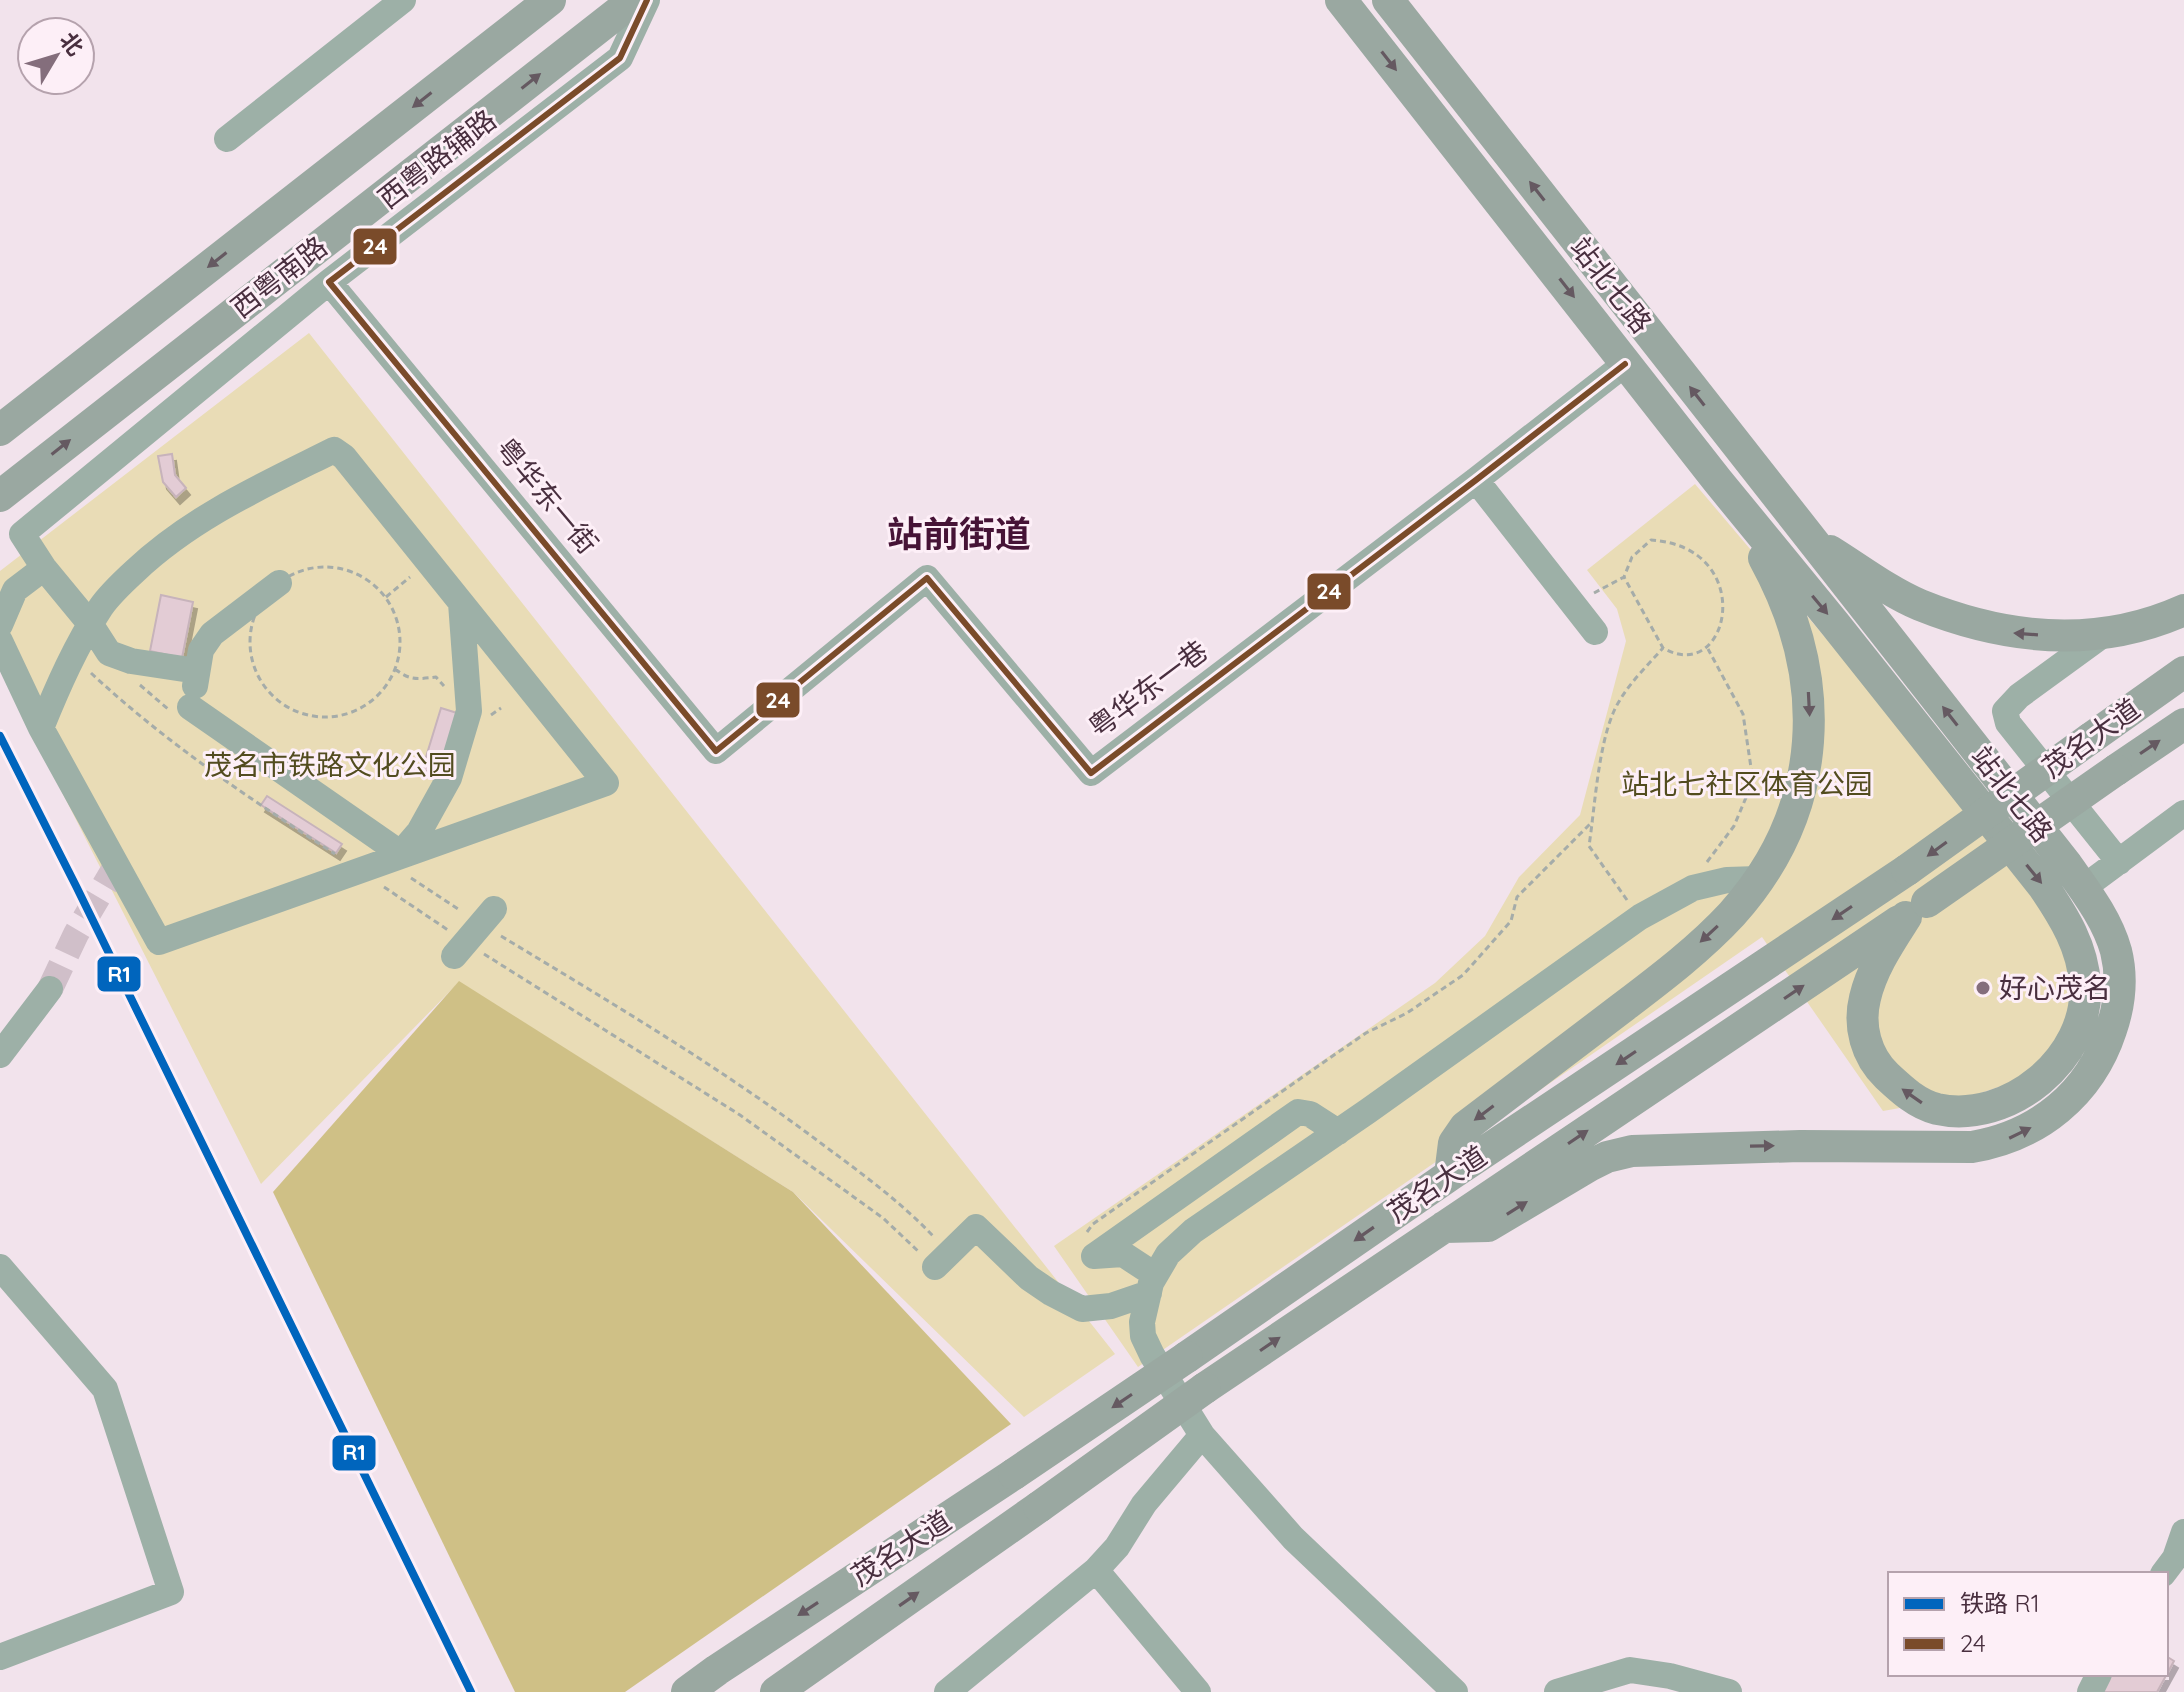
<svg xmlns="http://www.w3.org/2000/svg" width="2184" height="1692" font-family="Quicksand,'Noto Sans SC',sans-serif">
  <defs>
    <filter id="shadow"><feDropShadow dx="4" dy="7" stdDeviation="0" flood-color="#0004"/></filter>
  </defs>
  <rect width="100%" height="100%" fill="#f2e3ec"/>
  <!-- green -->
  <path fill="#e9dcb6" d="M309,333L1115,1354L1024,1417L793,1192L459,982L261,1184L0,670V571Z
    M1695,484L1958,794L2050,918L2070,954L2069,1033L2019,1080L1978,1094L1883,1111L1762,937L1138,1367L1054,1246L1435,983L1485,936L1519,877L1580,815L1626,641L1617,609L1587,570Z"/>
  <!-- forest -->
  <path fill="#cfc086" d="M459,981L793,1192L1011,1424L625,1692H515L273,1192Z"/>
  <!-- building -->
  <path fill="#e3ccd5" stroke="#c7b3bb" stroke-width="2" filter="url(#shadow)" d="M172,454L175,475L186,488L176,497L163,482L158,456Z
    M161,595L193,602L182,658L150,651Z
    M441,708L457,713L438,775L422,770Z
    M267,796L342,844L336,853L261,805Z
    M2166,1656L2174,1661L2157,1692H2097L2107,1674H2166Z"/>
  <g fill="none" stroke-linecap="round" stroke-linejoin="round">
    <!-- minor-tunnel -->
    <path stroke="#d0bfc9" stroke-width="26" stroke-dasharray="26 13" stroke-linecap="butt" d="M50,989L76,934L116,866"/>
    <!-- path -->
    <path stroke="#a5aca9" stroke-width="3" stroke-dasharray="6 4" stroke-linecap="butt" d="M250 642a75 75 0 1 1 150 0a75 75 0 1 1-150 0Z
      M1594,593L1624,577L1632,557L1651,540C1759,547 1730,687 1663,648L1624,577
      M386,597L410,577
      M395,669C410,681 418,679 436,677L444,686
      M91,673C165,742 250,799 335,854
      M140,685L168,709
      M491,715L501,708
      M1707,862L1734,826L1753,781L1743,714L1708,649
      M411,878L461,911
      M384,887L448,930
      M1627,900L1589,846C1595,806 1598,747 1614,711C1625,687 1646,667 1663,648
      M501,936C610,1002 720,1067 822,1144C861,1173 901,1202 934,1237
      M484,954L740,1115L883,1218L919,1252
      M1087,1232L1093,1224L1334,1055L1366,1033L1407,1013L1463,975L1511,921L1517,897L1593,821"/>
    <!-- minor -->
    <path stroke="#9db0a7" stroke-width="26" d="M227,139L403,0
      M329,282L716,751L927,578L1091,773L1476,480L1625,364
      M1476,480L1595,632
      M44,568L91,625L109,653L131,661L197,671
      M0,625L15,590L44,568L22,534L329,282L620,58L647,0
      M2104,634L2019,696L2005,711L2008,723L2119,862
      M0,641L41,728L159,942L606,783L344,457L334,450C264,485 192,517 135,571C123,582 110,594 101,607C76,645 58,686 41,728
      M195,686L201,650L212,634L279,583
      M190,707L403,855
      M401,853L419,832L449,778L469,711L461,603
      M2083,888L2184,813
      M454,956L494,909
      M0,1055L50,989
      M1094,1256L1298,1112L1310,1114L1338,1132
      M1094,1256L1123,1254L1155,1275
      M0,1267L105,1389L171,1592L0,1657
      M935,1267L976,1227L1029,1278L1051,1293L1082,1309L1111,1306L1149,1293
      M1096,1570L1198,1692
      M2163,1574L2175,1558L2184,1532
      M947,1692L1096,1570L1117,1547L1144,1504L1202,1435
      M1455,1692L1293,1538L1202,1435L1152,1355L1143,1336L1142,1322L1151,1283L1168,1254L1193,1231L1368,1111L1640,917L1693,888L1727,880L1758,879
      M1557,1692L1630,1670L1670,1676L1729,1692
      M2090,1692L2099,1674"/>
    <!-- major -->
    <path stroke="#9aa8a1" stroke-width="32" d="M1341,0L1717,480L1834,623L2043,886C2064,917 2083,947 2085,985C2090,1058 2008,1125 1937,1109C1917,1104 1902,1090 1887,1076C1866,1056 1858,1026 1865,998C1872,968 1890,942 1906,917
      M1388,0L2067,865C2086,892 2107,919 2116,951C2123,979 2120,1004 2111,1030C2090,1094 2038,1136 1972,1147L1800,1146L1632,1151L1607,1157L1589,1166L1488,1226L1444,1227
      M0,430L550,0
      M0,496L634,0
      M1830,551C1859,569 1889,592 1920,605C2007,640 2097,649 2184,610
      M2091,738L2184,672
      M2116,770L2184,724
      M1450,1175L1454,1143L1465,1127C1512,1091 1559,1056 1606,1020C1649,987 1695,954 1732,914C1826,809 1830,678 1764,558
      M1187,1357L1450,1175L1907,870
      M1205,1388L1899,921
      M687,1692L717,1670L1014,1474
      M776,1692L1039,1507"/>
    <!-- major-bridge -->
    <path stroke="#9aa8a1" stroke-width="32" d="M1907,870L2091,738
      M1927,902L2116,770
      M1014,1474L1187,1357
      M1039,1507L1205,1388"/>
    <!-- bus-1 casing -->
    <g stroke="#fdeff7" stroke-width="12">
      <path id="bus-1" d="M647,0L620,58L329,282L716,751L927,578L1091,773L1476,480L1625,364"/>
    </g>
    <!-- bus-1 -->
    <use href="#bus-1" stroke="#7a4b2a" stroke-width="6"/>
    <!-- rail-1 casing -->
    <g stroke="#fdeff7" stroke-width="14">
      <path id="rail-1" d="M0,736L76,886L471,1692"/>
    </g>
    <!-- rail-1 -->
    <use href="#rail-1" stroke="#0065bd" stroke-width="8"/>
  </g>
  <!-- one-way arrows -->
  <defs><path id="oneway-solid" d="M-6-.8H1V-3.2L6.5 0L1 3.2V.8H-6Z" transform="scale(2)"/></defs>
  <g fill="#655961">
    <use href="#oneway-solid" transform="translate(1389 61) rotate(52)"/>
    <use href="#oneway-solid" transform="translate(531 81) rotate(-38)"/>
    <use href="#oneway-solid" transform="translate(422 100) rotate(142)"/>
    <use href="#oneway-solid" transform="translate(1537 191) rotate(-128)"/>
    <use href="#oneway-solid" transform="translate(217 260) rotate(142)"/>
    <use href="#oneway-solid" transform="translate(1567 288) rotate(52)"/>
    <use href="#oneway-solid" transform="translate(1697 396) rotate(-128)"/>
    <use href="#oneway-solid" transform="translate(61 447) rotate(-38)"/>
    <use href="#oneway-solid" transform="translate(1820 605) rotate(50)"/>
    <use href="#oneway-solid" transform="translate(2026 634) rotate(-176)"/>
    <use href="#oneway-solid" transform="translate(1809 704) rotate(87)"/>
    <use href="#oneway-solid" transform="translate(1950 716) rotate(-128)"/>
    <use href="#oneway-solid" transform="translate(2150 747) rotate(-34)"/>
    <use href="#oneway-solid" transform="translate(1937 849) rotate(144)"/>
    <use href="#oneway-solid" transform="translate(2034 874) rotate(51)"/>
    <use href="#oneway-solid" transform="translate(1842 913) rotate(146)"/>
    <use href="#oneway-solid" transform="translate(1709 934) rotate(137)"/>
    <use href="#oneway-solid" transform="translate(1794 992) rotate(-34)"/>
    <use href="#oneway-solid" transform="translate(1626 1058) rotate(146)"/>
    <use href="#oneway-solid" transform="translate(1912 1096) rotate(-145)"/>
    <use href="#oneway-solid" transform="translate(1484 1113) rotate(143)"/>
    <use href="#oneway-solid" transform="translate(2020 1133) rotate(-26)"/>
    <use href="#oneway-solid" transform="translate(1578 1137) rotate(-34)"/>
    <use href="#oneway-solid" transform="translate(1762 1146) rotate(-1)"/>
    <use href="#oneway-solid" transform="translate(1517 1208) rotate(-32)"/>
    <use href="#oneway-solid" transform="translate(1364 1234) rotate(145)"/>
    <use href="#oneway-solid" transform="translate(1270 1344) rotate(-34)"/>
    <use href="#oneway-solid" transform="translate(1122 1401) rotate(146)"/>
    <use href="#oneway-solid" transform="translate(909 1599) rotate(-35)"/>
    <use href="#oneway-solid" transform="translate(808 1609) rotate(147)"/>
  </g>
  <!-- markers -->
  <circle fill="#846e7c" stroke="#fdeff7" stroke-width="3" cx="1983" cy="988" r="8"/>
  <g text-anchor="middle" stroke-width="6" stroke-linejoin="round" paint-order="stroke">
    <!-- street labels -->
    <g font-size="28" fill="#492f3f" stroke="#fdeff7">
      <text transform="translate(437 159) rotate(-38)" y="10">西粤路辅路</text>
      <text transform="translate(279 277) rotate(-38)" y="10">西粤南路</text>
      <text transform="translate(1611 285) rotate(52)" y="10">站北七路</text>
      <text transform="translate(547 496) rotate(50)" y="10">粤华东一街</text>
      <text transform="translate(1148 689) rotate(-37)" y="10">粤华东一巷</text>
      <text transform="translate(2091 738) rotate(-36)" y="10">茂名大道</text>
      <text transform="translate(2012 794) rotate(52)" y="10">站北七路</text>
      <text transform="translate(1437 1184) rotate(-34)" y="10">茂名大道</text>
      <text transform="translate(901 1548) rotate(-33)" y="10">茂名大道</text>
    </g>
    <!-- park labels -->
    <g font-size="28" fill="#524c1f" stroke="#fdeff7">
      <text x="330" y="775">茂名市铁路文化公园</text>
      <text x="1747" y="794">站北七社区体育公园</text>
    </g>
    <!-- poi labels -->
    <g font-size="28" fill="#492f3f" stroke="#fdeff7" text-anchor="start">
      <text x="1999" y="998">好心茂名</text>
    </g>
    <!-- district labels -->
    <g font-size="36" font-weight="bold" fill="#461336" stroke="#fdeff7">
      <text x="959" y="547">站前街道</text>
    </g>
  </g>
  <g stroke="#fdeff7" stroke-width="3">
    <rect x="352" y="227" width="46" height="39" rx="8" fill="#7a4b2a"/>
    <rect x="1306" y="572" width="46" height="39" rx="8" fill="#7a4b2a"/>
    <rect x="755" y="681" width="46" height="38" rx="8" fill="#7a4b2a"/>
    <rect x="96" y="955" width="46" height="38" rx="8" fill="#0065bd"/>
    <rect x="331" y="1434" width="46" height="38" rx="8" fill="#0065bd"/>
  </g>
  <g font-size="22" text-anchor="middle" font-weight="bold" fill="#fff">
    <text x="375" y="254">24</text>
    <text x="1329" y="599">24</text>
    <text x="778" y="708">24</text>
    <text x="119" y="982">R1</text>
    <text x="354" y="1460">R1</text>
  </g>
  <!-- legend -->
  <rect x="1888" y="1572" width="280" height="104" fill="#fdeff7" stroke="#b5a2ad" stroke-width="2"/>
  <rect x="1904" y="1598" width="40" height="12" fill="#0065bd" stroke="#b5a2ad" stroke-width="2"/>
  <text x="1960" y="1612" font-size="24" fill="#492f3f">铁路 R1</text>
  <rect x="1904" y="1638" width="40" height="12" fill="#7a4b2a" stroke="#b5a2ad" stroke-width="2"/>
  <text x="1960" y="1652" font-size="24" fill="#492f3f">24</text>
  <!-- north arrow -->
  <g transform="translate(56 56) rotate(52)"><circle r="38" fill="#fdeff7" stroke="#b5a2ad" stroke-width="2"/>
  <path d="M0-6L14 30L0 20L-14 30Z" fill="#846e7c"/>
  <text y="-12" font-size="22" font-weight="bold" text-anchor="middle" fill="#492f3f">北</text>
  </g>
</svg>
